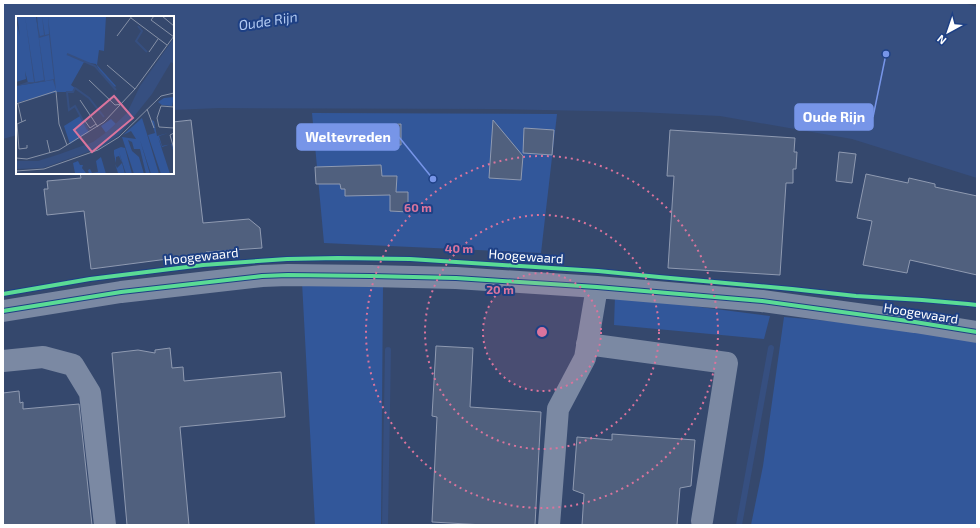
<svg xmlns="http://www.w3.org/2000/svg" width="980" height="528" font-family="'Exo 2',sans-serif">
  <rect width="100%" height="100%" fill="#35486d"/>
  <!-- green -->
  <path fill="#32579a" d="M312,113L557,114L541,253L324,243Z
    M302,282L383,287L381,525H315Z
    M615,296L770,316L764,339L614,325Z
    M784,317L874,325L977,338V525H751L763,466Z"/>
  <!-- water -->
  <path fill="#364f80" d="M3,3H964L977,7V178L852,139L720,116L639,112L496,109L219,108L173,110V17H17V135L3,139Z"/>
  <g fill="none" stroke-linecap="round" stroke-linejoin="round">
    <!-- stream -->
    <path stroke="#364f80" stroke-width="6" d="M385,525L388,350
      M739,525L771,348"/>
  </g>
  <!-- building -->
  <path fill="#50607e" stroke="#8f9ab1" d="M191,120L203,223L249,219L260,228L262,248L206,252V254L91,269L84,211L47,215L44,189H48L47,181L81,178L80,173H173V122Z
    M493,120L523,156L521,180L489,178Z
    M401,124V145H383V125Z
    M524,128L554,130L552,155L523,153Z
    M670,130L795,138L794,152H797L796,169H793V183H786L780,275L668,268L674,176H667Z
    M839,152L856,154L852,183L836,181Z
    M381,165L382,176H397L396,192H408V212L390,211V195L345,196V189H341L340,184H316L315,167Z
    M866,174L908,183L909,178L935,184V187L977,196V275L910,260L907,273L863,265L872,221L857,218Z
    M436,346L473,348L470,407L541,412L535,525H484L432,522L437,417L432,416Z
    M170,348L172,368L183,367L184,381L281,372L285,417L180,427L189,525H127L115,388L112,353L138,350L155,353V350Z
    M19,391L20,403L23,402V409L79,404L92,525H3V393Z
    M612,434L695,440L691,486L680,488L677,525H582L584,494L573,490L577,437L612,440Z"/>
  <g fill="none" stroke-linecap="round" stroke-linejoin="round">
    <!-- minor -->
    <path stroke="#7b89a3" stroke-width="22" d="M3,311L121,292L262,276L288,275L371,276L456,278L597,287L762,301L915,322L977,332
      M587,344L727,363L702,521
      M3,361L43,357L73,365L90,393L105,525
      M549,525L558,409L585,358L597,287"/>
    <!-- cycleway casing -->
    <g stroke="#1e4084" stroke-width="6">
      <path id="cycleway" d="M3,294L90,279L203,265L287,259L338,258L410,259L598,271L659,277L792,289L856,296L922,300L968,304L977,305
        M3,311L121,292L262,276L288,275L371,276L456,278L597,287L762,301L915,322L977,332"/>
    </g>
    <!-- cycleway -->
    <use href="#cycleway" stroke="#5adb95" stroke-width="4"/>
  </g>
  <!-- distance rings -->
  <circle cx="542" cy="332" r="59" fill="#da749d" fill-opacity=".12"/>
  <g fill="none" stroke="#da749d" stroke-width="2" stroke-dasharray="2 4">
    <circle cx="542" cy="332" r="59"/>
    <circle cx="542" cy="332" r="117"/>
    <circle cx="542" cy="332" r="176"/>
  </g>
  <g text-anchor="middle" stroke-width="4" stroke-linejoin="round" paint-order="stroke">
    <!-- street labels -->
    <g font-size="13" fill="#fff" stroke="#1e4084">
      <text transform="translate(201 256) rotate(-6)" y="5">Hoogewaard</text>
      <text transform="translate(526 256) rotate(4)" y="5">Hoogewaard</text>
      <text transform="translate(921 313) rotate(9)" y="5">Hoogewaard</text>
    </g>
    <!-- water labels -->
    <g font-size="14" font-style="italic" fill="#b0c8f1" stroke="#1e4084">
      <text transform="translate(268 21) rotate(-9)" y="5">Oude Rijn</text>
    </g>
  </g>
  <!-- overview -->
  <g transform="translate(16 16)">
    <rect width="158" height="158" fill="#35486d"/>
    <path d="M1,0H9L10,4L9,0H20L22,15L21,0H90L88,35L83,34L81,49L100,70L99,71L86,59L80,48L68,46L55,69L59,72L56,76H41L0,87V70L30,65L12,67L9,55L10,63L0,66V4L4,20ZM158,81L156,90L146,89L142,86L148,82ZM64,100L73,116L54,128L48,110ZM126,102L131,118L143,158H135L124,124L134,158H130L124,133H118L116,126L112,124L116,135L123,141L128,158H118L106,121L120,123L115,115L107,119ZM95,103L100,108L90,117L85,110ZM135,104L138,105L141,120L152,117L143,120L146,130L156,128L158,137L155,128L146,131L142,121L154,158H145L132,119L139,117ZM105,131L109,132L116,158H110L103,136L109,158L102,157L99,148L101,152L106,147L103,140L100,141V147L98,138V134ZM85,141L90,158H73L72,154L74,153L76,157L82,156L80,145ZM62,145L64,149H67L66,152L70,157L66,158L65,154L66,158H56L59,157L57,147Z" fill="#32579a"/>
    <path d="M9,0L19,66L28,64L20,0L24,20L28,19L26,0L29,19L33,18L32,0L40,74L37,64L0,70L11,66L0,3L11,66H18ZM33,19L38,63L29,65L23,22ZM158,22V48L155,46L136,78L104,118L86,131L27,152L0,153V145H22L44,138L77,126L92,115L111,97L124,70Z" fill="#364f80" fill-rule="evenodd"/>
    <path fill="none" stroke="#364f80" stroke-width="2" d="M122,10L126,15L120,25L131,36M51,38L79,50L100,74M72,114L59,90L53,94L51,76H57L59,72L73,82L88,101"/>
    <path fill="none" stroke="#8691a7" stroke-width="1" d="M138,0L135,4L158,21M146,0L158,10M115,2L151,29M101,20L116,0M133,36L142,23M91,49L119,73M73,64L99,89L106,88M64,84L82,111M0,88L40,75L43,108L51,129M2,88L6,106M158,91L145,90L141,102L143,111L158,112M131,93L138,112M10,104L1,108L3,133L11,132V129M69,105L74,112L80,108M158,117L154,119L158,133M31,124L34,137M0,142L11,143L43,134L88,106L119,73L158,20M0,155L28,153L82,134L103,121L145,80L158,77"/>
    <path fill="#da749d" fill-opacity="0.15" stroke="#da749d" stroke-width="2" d="M98,80L117,102L76,136L58,114Z"/>
    <rect width="158" height="158" fill="none" stroke="#fff" stroke-width="2"/>
  </g>
  <circle cx="542" cy="332" r="6" fill="#da749d" stroke="#1e4084" stroke-width="2"/>
  <g font-size="12" text-anchor="middle" font-weight="bold" fill="#da749d" stroke="#1e4084" stroke-width="4" stroke-linejoin="round" paint-order="stroke">
    <text x="418" y="212">60 m</text>
    <text x="459" y="253">40 m</text>
    <text x="500" y="294">20 m</text>
  </g>
  <!-- callouts -->
  <path fill="none" stroke="#7795e8" stroke-width="1.5" d="M886 54L873 117M433 179L399 137"/>
  <g fill="#7795e8" stroke="#1e4084" stroke-width="1.5">
    <circle cx="886" cy="54" r="4"/>
    <circle cx="433" cy="179" r="4"/>
  </g>
  <g fill="#7795e8" stroke="#7795e8" stroke-width="1.5">
    <rect x="795" y="104" width="78" height="26" rx="4"/>
    <rect x="297" y="124" width="102" height="26" rx="4"/>
  </g>
  <g font-size="14" text-anchor="middle" font-weight="bold" fill="#fff">
    <text x="834" y="122">Oude Rijn</text>
    <text x="348" y="142">Weltevreden</text>
  </g>
  <!-- border -->
  <rect width="980" height="528" fill="none" stroke="#ffffff" stroke-width="8"/>
  <!-- north arrow -->
  <g transform="translate(948 32) rotate(220)" stroke="#1e4084" stroke-width="3" paint-order="stroke">
  <path d="M0-3L7 15L0 10L-7 15Z" fill="#ffffff"/>
  <text y="-6" font-size="11" font-weight="bold" text-anchor="middle" fill="#ffffff">N</text>
  </g>
</svg>
